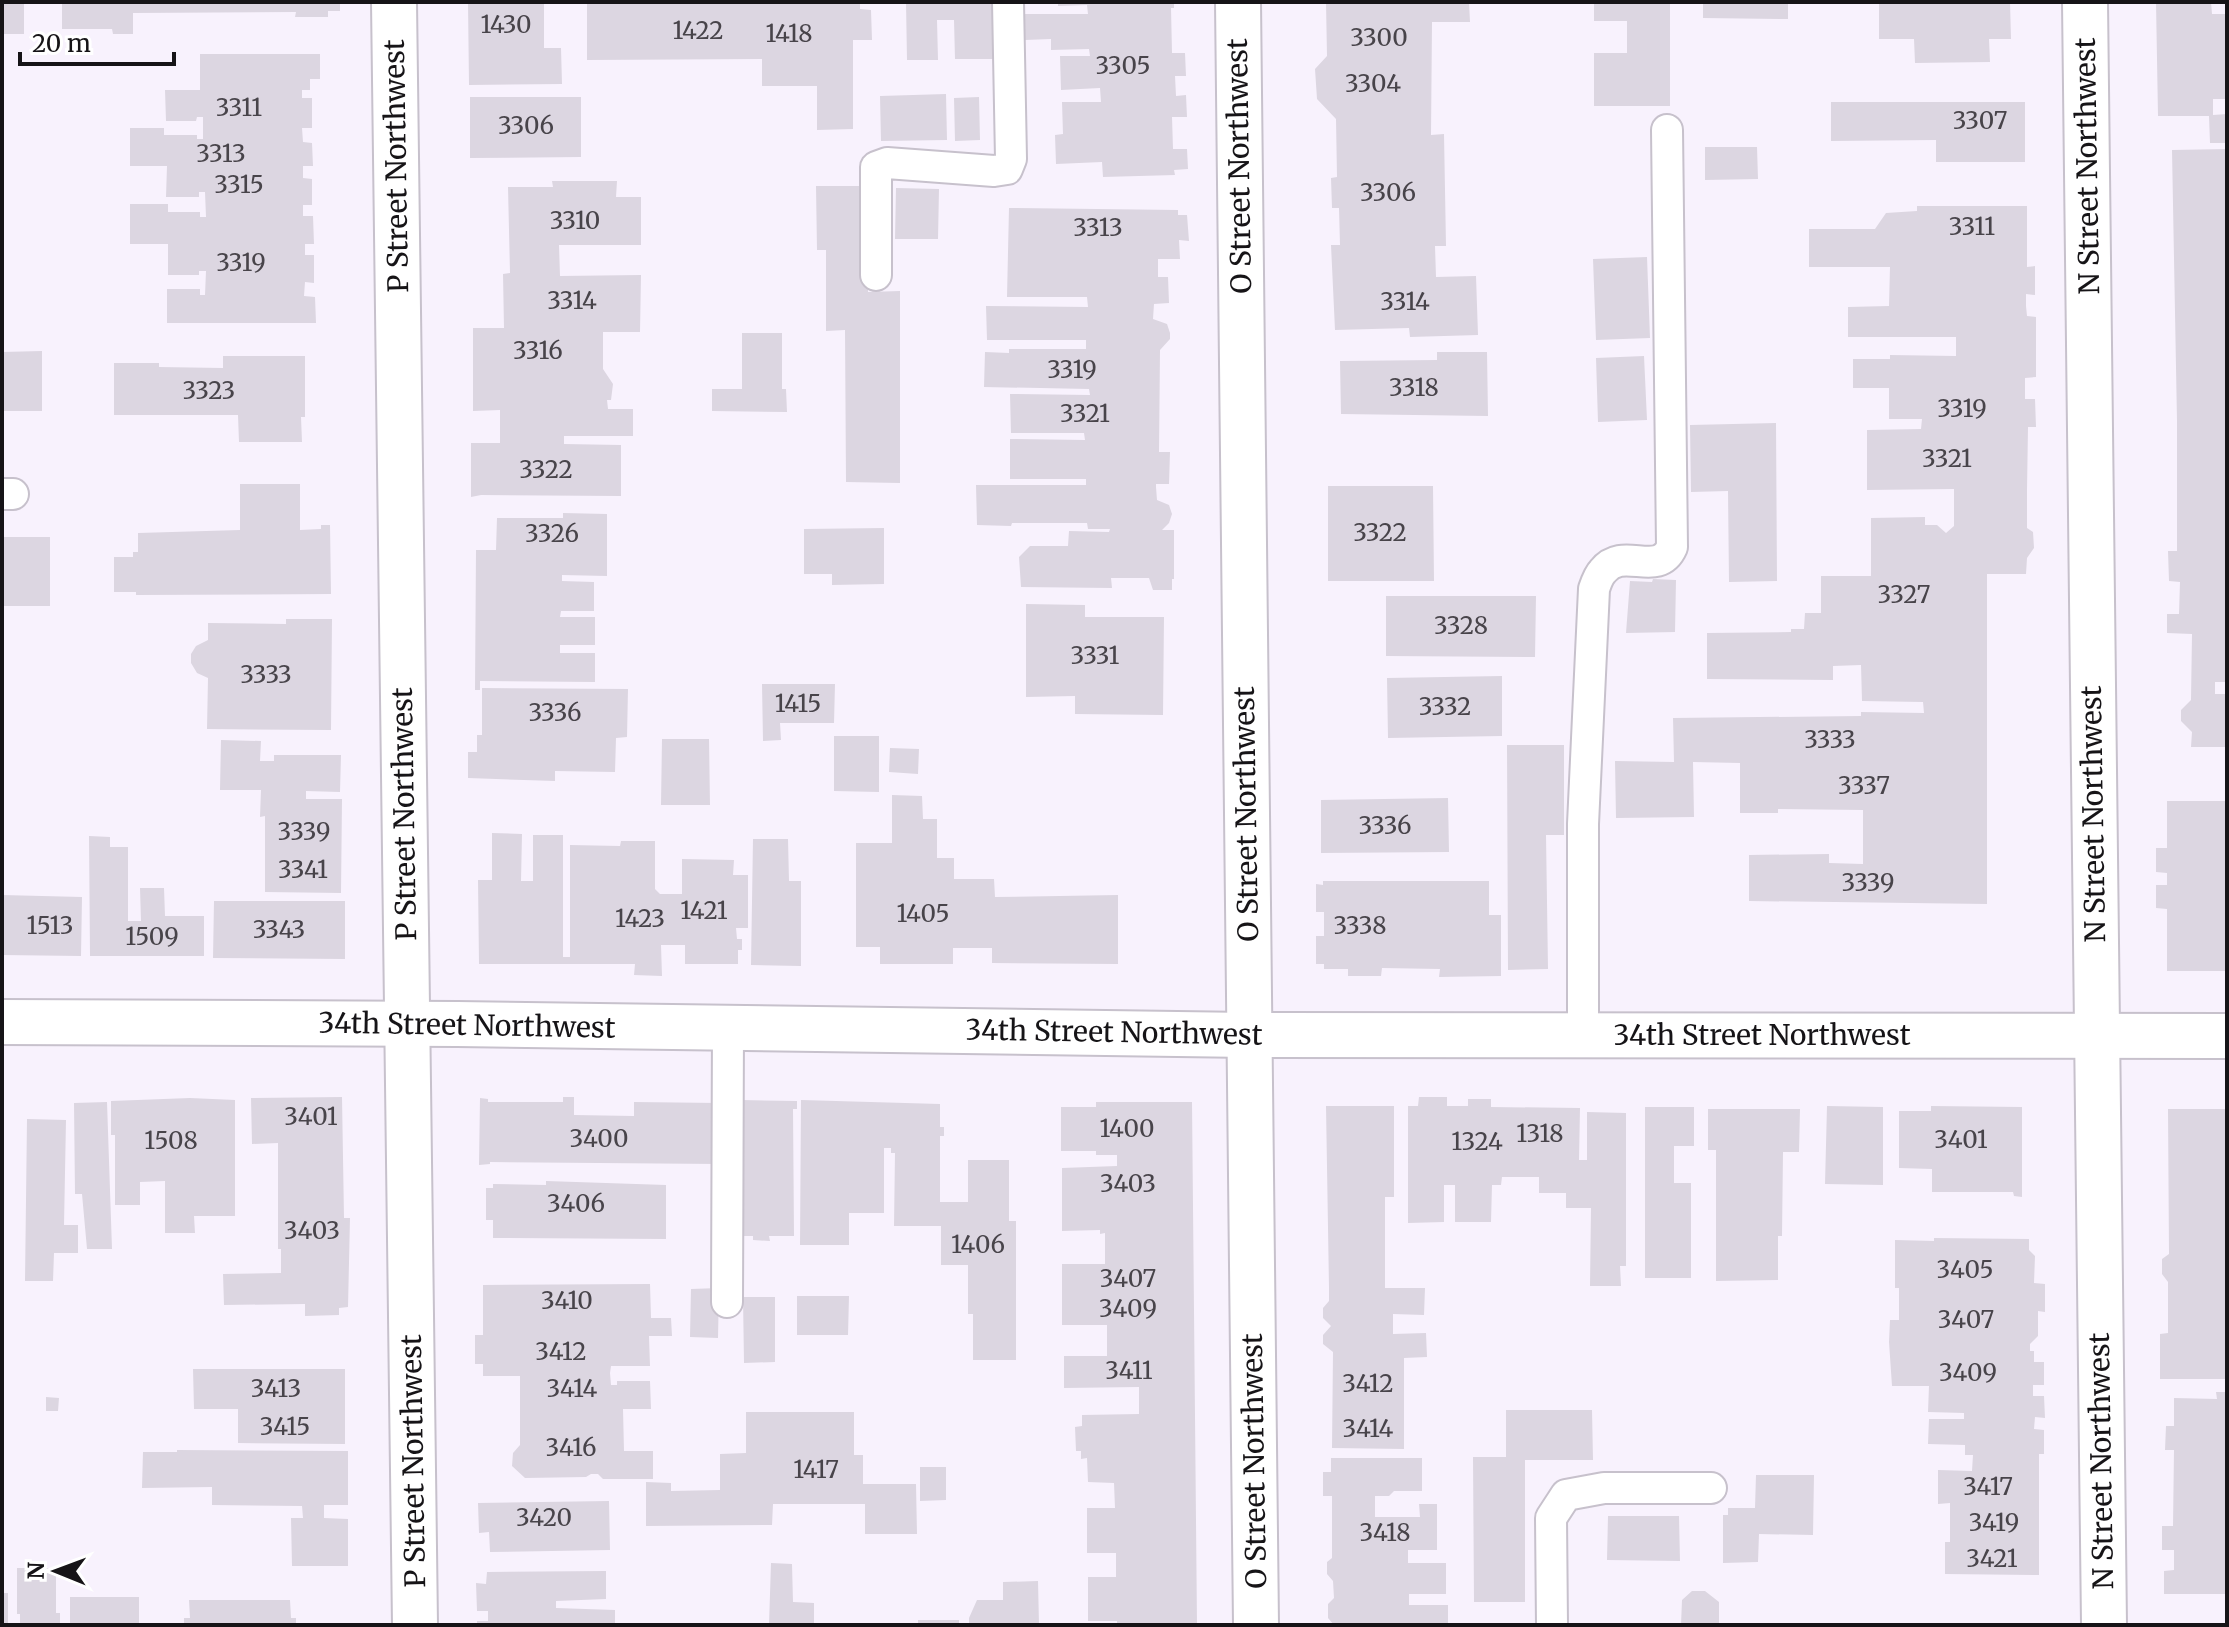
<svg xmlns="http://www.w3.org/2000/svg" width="2229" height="1627" font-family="Merriweather,serif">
  <rect width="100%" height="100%" fill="#f8f2fd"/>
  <!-- building -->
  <path fill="#dcd6e1" d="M2,2H24V34H2Z
    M62,2H340V11H328V17H295L296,12L133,13V34H113L112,29H62Z
    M468,2H544V48H561L562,84L469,85Z
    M587,2H860V9L871,10L872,40H853V129L817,130V86H762V59L587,60Z
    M906,2H997L998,59H955L954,20H937L938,60H907Z
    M1058,2H1174V8H1171L1172,53H1185L1186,76H1175L1176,96L1186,95L1187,117H1172L1173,149H1187L1188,169L1174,170L1175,175L1103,177L1102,162L1056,164L1055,135L1063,134L1062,102H1101L1100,88L1061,90L1060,56H1090L1089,49L1051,50V39L1025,40L1024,14H1088L1087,5L1058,6Z
    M1326,2H1469L1470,22H1432L1431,135L1444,134L1446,246H1435L1436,277L1476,276L1478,335L1410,337L1409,328L1335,330L1331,245H1340L1339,208H1332L1331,178L1337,177L1336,119L1317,99L1315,69L1327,56Z
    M1594,2H1670V106H1594V53H1627V21H1594Z
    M1703,2H1788V19L1703,18Z
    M1879,2H2010L2011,39H1989L1990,62L1915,63L1914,39H1879Z
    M2156,2H2211L2212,14H2227V99H2213V115L2227,114V143H2210L2209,116H2158Z
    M200,54H320V79H310V90H302V98H312V128H302L303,142L312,143L313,166H303V178L312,179V205H303V216H313L314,244H305V255H314V283L305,282L304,296L315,297L316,323H167V289H200V295H205L206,271H199V275H168V244H130V204H168V212H200V217H206L205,192H199V197H166L167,166H130V128H164V135H197V139H203V117H197L196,121H166L165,90H200Z
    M946,94L947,140L881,141L880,96Z
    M470,97H581V157L470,158Z
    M979,97L980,140L955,141L954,98Z
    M1831,102H2025V162H1936V140L1831,141Z
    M1705,147H1757L1758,179L1705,180Z
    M2227,149V682H2215V694H2227V747H2191L2192,732L2181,721V710L2191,700L2192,634L2167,633V614H2179L2180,582L2169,581L2168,551H2177V421L2172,150Z
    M552,181H617L616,197H641V245H559L560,276L641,275L640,332H603V369L613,384L611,400H607L608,409H633V436H564V444L621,445V496L481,495L471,497V443H500V410L473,411V328H504L503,274L510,273L508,187H553Z
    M816,186H867L868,292L900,291V483L846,482L845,330L826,331V250H817Z
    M896,188L939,189L938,239H895Z
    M1917,206H2027V267L2035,266V295L2026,294V306L2027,316L2036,317V377L2025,378V399H2035L2036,427H2028L2027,490V528L2033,532L2034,548L2027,558L2026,574H1987V904L1749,901V855L1829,854V863L1863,864V810L1778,809V813H1740V763L1693,762L1694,817L1616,818L1615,761L1674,762L1673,718L1861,716V712L1924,713L1923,702L1862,701L1861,665L1833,666V680L1707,679V633L1791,632V629H1804L1805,613H1821V576H1871V518L1925,517V525H1937L1946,533L1954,526V489L1867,490V430L1921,429L1922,419H1889V388H1853V359H1890V355L1956,356V337H1848V307L1889,306L1890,267H1809V229H1875L1886,213L1917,211Z
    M1009,208L1178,210V215H1187L1189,241L1179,240L1180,259H1158V277H1168L1169,303L1154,304L1153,319L1167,324L1170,333V339L1160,350L1159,452H1170L1169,484H1156V487L1157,500L1169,505L1172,514L1169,523L1162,530H1174V579H1172V590H1153L1149,578H1111L1112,588L1021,587L1019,557L1030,546H1068L1069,531L1109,532L1110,529H1088L1087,523H1012L1011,526L977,525L976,485H1086V479H1010V439L1085,440L1084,433H1011L1010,394L1090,395L1089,389L984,387L985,352L1009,353V349H1086V340H987L986,306L1088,307L1087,297H1007Z
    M1647,257L1650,338L1596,340L1593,259Z
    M742,333H782V389H786L787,412L712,411V389H742Z
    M42,351V411H2V352Z
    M1437,352H1487L1488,416L1341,414L1340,361L1437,360Z
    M223,356H305V417H301L302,442H239L238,415H114V363H159V367L223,368Z
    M1644,356L1647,420L1598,422L1596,358Z
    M1776,423L1777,581L1729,582L1728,491L1691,492L1690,425Z
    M240,484H300V530L321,529V525H330L331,594L136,595V592H114V557H133V552H138V533L240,530Z
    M1328,486H1433L1434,581H1328Z
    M563,513L607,514V576L562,575V581L594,582V611H561L560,617H595V645H560V653H595V682L480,681V690H475L476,550H496L497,518H563Z
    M884,528V584L832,585V574H804V529Z
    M2,537H50V606H2Z
    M1653,579L1676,580L1675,632L1626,633L1630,581L1652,582Z
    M1386,596H1536L1535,657L1386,656Z
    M1026,604L1085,605V617H1164L1163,715L1075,714V696L1026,697Z
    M286,619H332L331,730L207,729L208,678L197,673L191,663V654L196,646L208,640V623L286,624Z
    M1502,676V736L1388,738L1387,678Z
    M762,684H835L834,723H780L781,740L763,741Z
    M482,688L628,689L627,737L616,738L615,772L555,771V781L468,778V752H477V735H482Z
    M834,736H879V792L834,791Z
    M662,739H709L710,805H661Z
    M221,740L261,741L260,761H274V755H341L340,792L306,791V799H342L341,893L265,892V816L260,817L261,790H220Z
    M1507,745H1564V835H1546L1548,969L1508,970Z
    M890,748L919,749L918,774L889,772Z
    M892,795L922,796L923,819H937V858H954V879H994L995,897L1118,895V964L992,963V948H953V964H880V947H856V843H892Z
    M1448,798L1449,852L1321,853V800Z
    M2167,801H2227V971H2167V909L2156,908V885H2167V873L2156,872V848H2167Z
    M492,833L522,834L521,881H533V835H563V957H570V845L620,846L621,841H655V889L660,894H682V859L734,860L733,875H748V928H736L737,939H742V950H738V964H685V945H661L662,976L634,975L635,964H479L478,880H492Z
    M89,836L110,837V847H128V921H141L140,888H164L165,916H204V956H90Z
    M753,839H788L789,881H801V966L751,965Z
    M1323,881H1489V915H1501V976L1439,977L1440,969L1382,968L1381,976H1348V969H1324V964H1316V936H1324V912H1316V884L1323,885Z
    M2,895L82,897L81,956L2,955Z
    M214,901H345V959L213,958Z
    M342,1097L344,1218H350L348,1307L339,1308V1315L305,1316V1304L224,1305L223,1274L281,1273V1249H278V1143L252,1144L251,1098Z
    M563,1097H574V1115L634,1116V1102L719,1103V1164L490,1162V1164L479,1165L480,1098L488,1099V1102H563Z
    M1419,1097H1447V1106H1468V1099H1491V1107L1580,1108L1579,1160H1587V1112L1626,1113V1266H1620L1621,1286H1590L1591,1208H1566V1193H1539V1177H1502L1501,1185H1492L1491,1222H1455V1185H1444V1222L1408,1223V1106H1418Z
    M190,1098L235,1100V1216H194L195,1233H165V1181L140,1182V1205H115V1135H111V1101Z
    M741,1100L797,1101V1109H793L794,1236H769L770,1241L753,1240V1236H741Z
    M801,1100L940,1104V1127H944V1136H940V1202H968V1160H1009V1221H1016V1360H973V1314H968V1265H941V1226H894L895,1153H891V1148H884V1213H849V1245H800Z
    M107,1102L112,1249H87L82,1194H75L74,1103Z
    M1096,1102H1192L1197,1625H1117V1621H1088V1577H1116V1553H1087V1508H1115L1114,1483L1088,1482L1087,1458L1081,1459V1451H1076L1075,1427L1082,1426V1415L1139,1414V1387L1064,1388V1356H1107V1325H1062V1264H1105V1233L1100,1234V1230L1062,1231V1168L1117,1166V1155H1096V1151H1061V1107H1096Z
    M1326,1106H1394V1197H1385V1288H1425L1424,1315L1393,1314V1334L1426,1333L1427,1357L1404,1358V1449L1332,1448L1333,1352L1323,1344V1335L1331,1326L1323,1318V1308L1329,1301V1288Z
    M1827,1106L1883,1107V1185L1825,1184Z
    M1931,1106L2022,1107V1197L2014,1196L2013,1192H1932V1169L1899,1168V1111H1931Z
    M1645,1107H1694V1146H1674V1183H1691V1278H1645Z
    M1708,1109H1800L1799,1152H1783L1782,1236H1778V1280L1716,1281V1150H1708Z
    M2168,1109H2227V1379H2160V1334L2168,1333V1282L2162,1274V1259L2169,1254Z
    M27,1119L66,1120L64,1225H78V1253H54L53,1281H25Z
    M546,1181L666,1185V1239L493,1238V1220H486V1188H493V1184L546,1185Z
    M1934,1238L2029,1239V1250L2035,1256L2034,1283L2045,1284V1312L2038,1311V1336L2030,1344V1351H2034V1362H2044V1385H2033V1396H2044L2045,1418L2035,1417L2034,1429L2044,1430V1454H2039V1575L1945,1574V1542H1950V1503L1938,1504V1470L1972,1471L1973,1455H1965V1445L1928,1444L1929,1419H1964V1413L1928,1412L1929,1386H1892L1889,1342L1890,1320H1899V1288H1895V1240L1934,1241Z
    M650,1284L651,1318H671L672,1336H649L650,1366H611L610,1373L611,1385H617V1381H650L651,1409H623L624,1451H653V1479H603L598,1474H591L586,1477L525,1478L512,1466L513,1453L520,1445V1376H483V1364H475V1335H483V1285Z
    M719,1288L718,1338L690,1337L691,1289Z
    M797,1296H849L848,1335H797Z
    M743,1297H775V1362L744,1363Z
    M193,1369H345V1444L238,1443V1409H194Z
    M2216,1392H2227V1594H2164V1571L2174,1570V1550H2162V1526H2173L2174,1450H2165L2166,1426H2174V1398L2217,1399Z
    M46,1397L59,1398L58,1411H46Z
    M1506,1410H1592L1593,1460H1525V1602H1474L1473,1457H1506Z
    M746,1412H854V1455H863V1484H916L917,1534H865V1504H773L772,1525L646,1526V1482L671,1483V1491L720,1490V1454L746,1453Z
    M177,1450L348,1451V1505H324V1518L348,1519V1566H292L291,1518H303L302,1506L212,1505V1487L142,1488L143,1452H177Z
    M1331,1458H1422V1491H1394L1389,1496H1375V1517H1420L1419,1504H1437V1550H1408V1563H1446V1594H1409V1605H1448V1625H1334L1328,1618V1604L1334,1598L1333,1581L1327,1574V1562L1332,1558V1496H1323V1472H1331Z
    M920,1467H946V1500L920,1501Z
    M1756,1475H1814L1813,1535L1759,1534L1758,1562L1723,1563V1515H1728V1508H1755Z
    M609,1501L610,1550L490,1552L489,1532L479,1533L478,1503Z
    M1608,1516H1679L1680,1561L1607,1560Z
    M771,1563L792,1564L793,1602L814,1603V1625H769Z
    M17,1568H56V1613H60V1625H20V1614H17Z
    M606,1571V1599L556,1601V1608L615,1610V1625H477V1621H488V1611H477L476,1583L486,1584L487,1572Z
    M1038,1581L1039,1625H969V1618L977,1600H1003V1582Z
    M1692,1591H1705L1719,1602V1625H1681L1682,1600Z
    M2,1593H8V1625H2Z
    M70,1597H139V1625H70Z
    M189,1600H290L291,1618H296V1625H184V1618H190Z
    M918,1620H959V1625H918Z"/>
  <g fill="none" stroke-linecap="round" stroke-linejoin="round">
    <!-- lane casing -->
    <g stroke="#c7c1cc" stroke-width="34">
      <path id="lane" d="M876,275V167L887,163L994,171L1007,169L1011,159L1008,2
        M2,494H13
        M1583,1034V824L1594,589C1596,583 1599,575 1603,571C1623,545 1658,579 1672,547L1667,130
        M727,1302L728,1027
        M1552,1625L1551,1518L1566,1495L1604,1488H1711"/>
    </g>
    <!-- street casing -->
    <g stroke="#c7c1cc" stroke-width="48">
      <path id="street" d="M394,2L415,1625
        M1238,2L1256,1625
        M2085,2L2104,1625"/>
    </g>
    <!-- secondary casing -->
    <g stroke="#c7c1cc" stroke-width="48">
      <path id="secondary" d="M2,1022L457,1024L1249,1035L2227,1036"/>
    </g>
    <!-- lane -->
    <use href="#lane" stroke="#fff" stroke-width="30"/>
    <!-- street -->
    <use href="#street" stroke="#fff" stroke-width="44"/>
    <!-- secondary -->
    <use href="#secondary" stroke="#fff" stroke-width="44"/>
  </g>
  <g text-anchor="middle" stroke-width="6" stroke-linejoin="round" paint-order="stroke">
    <!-- number labels -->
    <g font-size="24" fill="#48444a">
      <text x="506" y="33">1430</text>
      <text x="698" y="39">1422</text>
      <text x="789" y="42">1418</text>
      <text x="1379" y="46">3300</text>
      <text x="1123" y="74">3305</text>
      <text x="1373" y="92">3304</text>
      <text x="239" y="116">3311</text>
      <text x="1980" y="129">3307</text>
      <text x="526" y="134">3306</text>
      <text x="221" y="162">3313</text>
      <text x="239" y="193">3315</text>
      <text x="1388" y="201">3306</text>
      <text x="575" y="229">3310</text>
      <text x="1972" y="235">3311</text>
      <text x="1098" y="236">3313</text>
      <text x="241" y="271">3319</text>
      <text x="572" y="309">3314</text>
      <text x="1405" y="310">3314</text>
      <text x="538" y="359">3316</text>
      <text x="1072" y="378">3319</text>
      <text x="1414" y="396">3318</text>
      <text x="209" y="399">3323</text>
      <text x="1962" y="417">3319</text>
      <text x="1085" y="422">3321</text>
      <text x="1947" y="467">3321</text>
      <text x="546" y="478">3322</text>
      <text x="1380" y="541">3322</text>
      <text x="552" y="542">3326</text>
      <text x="1904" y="603">3327</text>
      <text x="1461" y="634">3328</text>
      <text x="1095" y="664">3331</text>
      <text x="266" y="683">3333</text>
      <text x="798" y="712">1415</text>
      <text x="1445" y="715">3332</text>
      <text x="555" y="721">3336</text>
      <text x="1830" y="748">3333</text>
      <text x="1864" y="794">3337</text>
      <text x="1385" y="834">3336</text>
      <text x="304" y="840">3339</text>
      <text x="303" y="878">3341</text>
      <text x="1868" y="891">3339</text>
      <text x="704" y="919">1421</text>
      <text x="923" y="922">1405</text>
      <text x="640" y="927">1423</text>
      <text x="50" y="934">1513</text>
      <text x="1360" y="934">3338</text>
      <text x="279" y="938">3343</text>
      <text x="152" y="945">1509</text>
      <text x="311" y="1125">3401</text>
      <text x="1127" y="1137">1400</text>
      <text x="1540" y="1142">1318</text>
      <text x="599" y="1147">3400</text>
      <text x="1961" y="1148">3401</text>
      <text x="171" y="1149">1508</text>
      <text x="1477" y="1150">1324</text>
      <text x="1128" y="1192">3403</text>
      <text x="576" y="1212">3406</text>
      <text x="312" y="1239">3403</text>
      <text x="978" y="1253">1406</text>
      <text x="1965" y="1278">3405</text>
      <text x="1128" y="1287">3407</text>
      <text x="567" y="1309">3410</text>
      <text x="1128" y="1317">3409</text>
      <text x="1966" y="1328">3407</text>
      <text x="561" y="1360">3412</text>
      <text x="1129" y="1379">3411</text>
      <text x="1968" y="1381">3409</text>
      <text x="1368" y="1392">3412</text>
      <text x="276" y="1397">3413</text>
      <text x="572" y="1397">3414</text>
      <text x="285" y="1435">3415</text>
      <text x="1368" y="1437">3414</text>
      <text x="571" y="1456">3416</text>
      <text x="816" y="1478">1417</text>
      <text x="1988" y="1495">3417</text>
      <text x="544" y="1526">3420</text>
      <text x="1994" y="1531">3419</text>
      <text x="1385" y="1541">3418</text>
      <text x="1992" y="1567">3421</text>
    </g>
    <!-- street labels -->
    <g font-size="28" fill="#161417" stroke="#fff">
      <text transform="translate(396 166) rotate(-91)" y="10">P Street Northwest</text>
      <text transform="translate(1239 166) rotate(-91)" y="10">O Street Northwest</text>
      <text transform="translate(2087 166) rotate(-91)" y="10">N Street Northwest</text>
      <text transform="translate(404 814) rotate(-91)" y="10">P Street Northwest</text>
      <text transform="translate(1246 814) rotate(-91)" y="10">O Street Northwest</text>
      <text transform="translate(2093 814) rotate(-91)" y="10">N Street Northwest</text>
      <text transform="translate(467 1025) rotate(1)" y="10">34th Street Northwest</text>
      <text transform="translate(1114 1032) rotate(1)" y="10">34th Street Northwest</text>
      <text x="1762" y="1045">34th Street Northwest</text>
      <text transform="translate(413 1461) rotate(-91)" y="10">P Street Northwest</text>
      <text transform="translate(1254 1461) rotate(-91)" y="10">O Street Northwest</text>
      <text transform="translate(2101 1461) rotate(-91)" y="10">N Street Northwest</text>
    </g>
  </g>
  <!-- border -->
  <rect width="2229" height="1627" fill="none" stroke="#161417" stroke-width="8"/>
  <!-- north arrow -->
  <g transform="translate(56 1571) rotate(271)" stroke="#ffffff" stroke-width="6" paint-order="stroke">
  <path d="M0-6L14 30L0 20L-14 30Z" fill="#161417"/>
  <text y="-12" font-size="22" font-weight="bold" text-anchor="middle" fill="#161417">N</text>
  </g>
  <!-- scale -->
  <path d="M20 52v12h154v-12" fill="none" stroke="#161417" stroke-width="4"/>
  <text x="32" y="52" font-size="24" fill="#161417" stroke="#ffffff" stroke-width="6" paint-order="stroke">20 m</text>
</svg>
